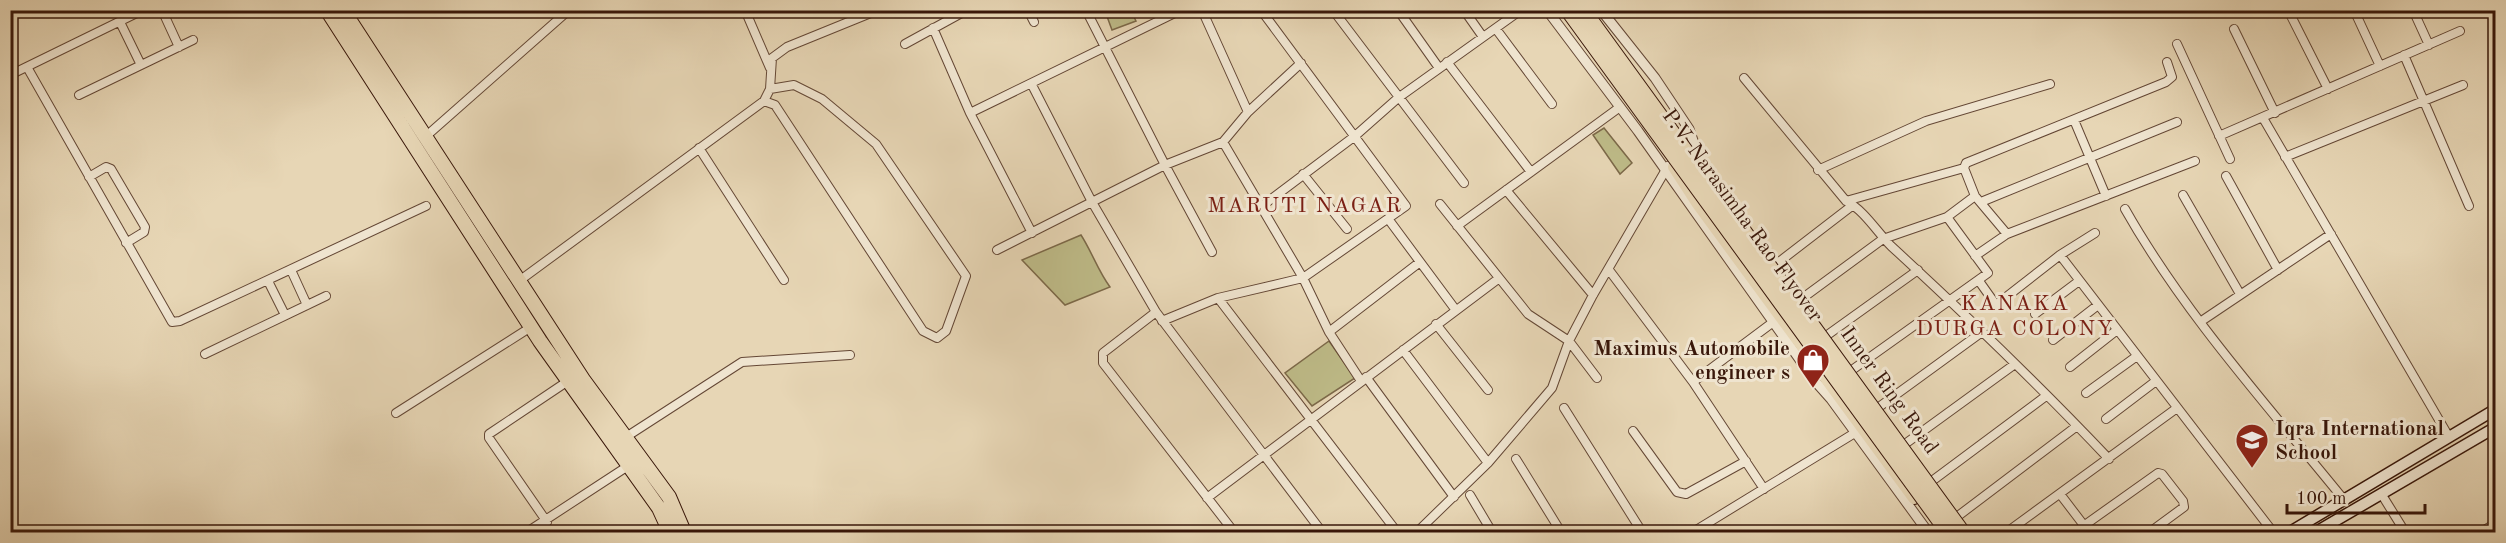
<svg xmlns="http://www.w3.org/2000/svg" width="2506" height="543" font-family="'Old Standard TT',serif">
  <rect width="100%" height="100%" fill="#e7d6b5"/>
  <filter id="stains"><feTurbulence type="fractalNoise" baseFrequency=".00333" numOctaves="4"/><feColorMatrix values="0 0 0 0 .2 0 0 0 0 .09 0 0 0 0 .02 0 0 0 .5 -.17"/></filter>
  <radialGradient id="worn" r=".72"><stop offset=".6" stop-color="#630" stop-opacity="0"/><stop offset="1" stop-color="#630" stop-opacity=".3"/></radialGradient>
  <!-- green -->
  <path fill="#bebb88" stroke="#7c6949" stroke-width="1.5" d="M1105,11H1131L1136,21L1112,30Z
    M1604,128L1632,163L1620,174L1593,135Z
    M1081,235C1092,252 1098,271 1110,287L1065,305L1022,260Z
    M1329,341L1355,378L1312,406L1285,373Z"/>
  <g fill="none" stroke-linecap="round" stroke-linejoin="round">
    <!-- minor casing -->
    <g stroke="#644735" stroke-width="10">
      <path id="minor" d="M162,10L179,47
        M745,10L770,68
        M1028,10L1034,22
        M1086,10L1165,165L1212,252
        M1202,10L1248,112
        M1333,10L1464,183
        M1398,10L1439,68
        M1464,10L1483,37
        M2288,10L2328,89
        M2354,10L2380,66
        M2413,10L2429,45
        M120,22L141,65
        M933,28L970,113L1032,233
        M1496,29L1552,104
        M2234,29L2275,113
        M905,44L967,10
        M2177,44L2230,159
        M2404,55L2469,206
        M1447,62L1531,172
        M27,67L172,322L180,321L426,206
        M10,75L143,10
        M1744,78L1846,201C1864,210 1877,232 1891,246C1966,315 2039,385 2109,459
        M1032,85L1092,202L1156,312L1322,532
        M79,95L193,40
        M764,101L775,105L923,331L937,338L946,331L966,276L876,144L822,99L794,85L770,89
        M970,113L1181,10
        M2263,118L2449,437
        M2074,120L2106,196
        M2219,136L2460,31
        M424,138L569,10
        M1223,142L1303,278L1329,332L1361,381
        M699,148L784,280
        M2285,157L2463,85
        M1964,168L1975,196L2007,234
        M1818,170L1926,121L2050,84
        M1303,174L1347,229
        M2226,176L2278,270
        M89,177L106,167L111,169L145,227L144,232L126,243
        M1506,190L1593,295
        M2183,195L2240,294
        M1846,201L1964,168L1966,163L2166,82L2172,77L2167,62
        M1981,202L2177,122
        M1440,204L1528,314L1569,341L1597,378
        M1262,206L1355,136L1398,98L1521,10
        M2125,209C2185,315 2269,407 2345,501
        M1389,220L1455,309
        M1457,226L1620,107
        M997,250L1165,165L1223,142L1248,112L1301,63
        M2060,255L2273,532
        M1975,256L2007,234L2195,161
        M1775,265L1853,205
        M291,270L307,305
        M1609,270L1693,382L1764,489
        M268,281L285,315
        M519,281L764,101L770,89L772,58L787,47L878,10
        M1979,281L1996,305L2060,255L2095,233
        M1218,298L1397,532
        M1800,300L1883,239L1947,217L1975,196
        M1156,312L1103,353V363L1234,532
        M2035,314L2079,281
        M1162,321L1218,298L1303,278L1406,206L1261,10
        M2200,322L2331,234
        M1436,324L1488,390
        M1329,332L1420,262
        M1826,336L1918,270
        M2053,340L2098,305
        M1403,350L1488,463
        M205,354L326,296
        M2070,367L2117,330
        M1852,370L1988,273L1947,217
        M1366,377L1454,497
        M1693,382L1776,320
        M2086,393L2137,356
        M1879,407L1982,332
        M1564,408L1642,532
        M396,413L531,327
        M2106,419L2156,381
        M1633,431L1677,492L1686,494L1746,461
        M626,437L742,362L850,355
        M1905,444L2015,364
        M1516,459L1561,532
        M1932,481L2046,396
        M2060,494L2089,532
        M1470,495L1492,532
        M2382,495L2405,532
        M1207,498L1498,279
        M1958,516L2077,426
        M547,522L489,438V434L568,381
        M527,532L628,466
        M1417,532L1488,463L1552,388L1569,341L1593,295L1668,166
        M1693,532L1858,431
        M2007,532L2177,408
        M2075,532L2158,473L2162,474L2183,501L2184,507L2150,532
        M2481,532L2496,523"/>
    </g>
    <!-- tertiary casing -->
    <g stroke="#644735" stroke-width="11">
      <path id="tertiary" d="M1547,10L1638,131L1815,381L1831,399L1928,532
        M1601,10L1655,78L1689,129L1703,169"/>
    </g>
    <!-- secondary casing -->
    <g stroke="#39170a" stroke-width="13">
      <path id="secondary" d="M2290,532L2496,409
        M2316,532L2496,427"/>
    </g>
    <!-- primary casing -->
    <g stroke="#39170a" stroke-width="14">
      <path id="primary" d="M1674,167L1698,204L1914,498"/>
    </g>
    <!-- trunk casing -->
    <g stroke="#39170a" stroke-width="16">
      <path id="trunk" d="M327,10L540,341L659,508L670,532
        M343,10L584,381L669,497L684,532"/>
    </g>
    <!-- minor -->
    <use href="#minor" stroke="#efe4cf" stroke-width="8"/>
    <!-- tertiary -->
    <use href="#tertiary" stroke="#efe4cf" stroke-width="9"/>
    <!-- secondary -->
    <use href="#secondary" stroke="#efe4cf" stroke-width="10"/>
    <!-- primary -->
    <use href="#primary" stroke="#e7d6b5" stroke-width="12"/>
    <!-- trunk -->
    <use href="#trunk" stroke="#e7d6b5" stroke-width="14"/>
    <!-- motorway-bridge casing -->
    <g stroke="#39170a" stroke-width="17" stroke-linecap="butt">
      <path id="motorway-bridge" d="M1568,10L1948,532
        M1583,10L1962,532"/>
    </g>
    <!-- motorway-bridge -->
    <use href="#motorway-bridge" stroke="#e7d6b5" stroke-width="15"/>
  </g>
  <!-- icons -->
  <defs>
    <g id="shop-pin" transform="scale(1.725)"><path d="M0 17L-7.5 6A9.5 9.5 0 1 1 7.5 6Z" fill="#8f2418" stroke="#efe4cf"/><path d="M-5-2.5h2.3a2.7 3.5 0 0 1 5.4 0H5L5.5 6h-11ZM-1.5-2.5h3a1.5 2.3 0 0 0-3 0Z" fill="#fff"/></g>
    <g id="university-pin" transform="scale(1.725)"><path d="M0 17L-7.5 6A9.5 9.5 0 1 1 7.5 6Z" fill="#8f2418" stroke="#efe4cf"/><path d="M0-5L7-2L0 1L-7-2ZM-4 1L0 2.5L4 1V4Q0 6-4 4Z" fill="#fff"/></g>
  </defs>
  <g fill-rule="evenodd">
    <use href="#shop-pin" x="1813" y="360"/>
    <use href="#university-pin" x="2252" y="440"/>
  </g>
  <g text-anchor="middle" stroke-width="6" stroke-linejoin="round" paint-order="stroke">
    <!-- street labels -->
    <g font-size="21" fill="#39170a" stroke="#efe4cf">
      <text transform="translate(1743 215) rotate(54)" y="7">P.V. Narasimha Rao Flyover</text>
      <text transform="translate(1890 390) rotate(54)" y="7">Inner Ring Road</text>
    </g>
    <!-- poi labels -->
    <g font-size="21" font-weight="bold" fill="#39170a" stroke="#efe4cf" text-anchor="end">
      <text x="1790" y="355">Maximus Automobile<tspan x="1790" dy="24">engineer s</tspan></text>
      <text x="2275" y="435" text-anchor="start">Iqra International<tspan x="2275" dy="24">School</tspan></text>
    </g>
    <!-- neighbourhood labels -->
    <g font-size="22" letter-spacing="1.5" fill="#7a1f14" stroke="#efe4cf">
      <text x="1305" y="212">MARUTI NAGAR</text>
      <text x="2015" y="310">KANAKA<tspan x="2015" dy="25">DURGA COLONY</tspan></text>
    </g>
  </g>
  <!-- margin -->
  <rect width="2506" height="543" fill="none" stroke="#e7d6b5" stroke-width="36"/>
  <rect x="12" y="12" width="2482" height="519" fill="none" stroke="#39170a" stroke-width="3"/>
  <rect x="18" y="18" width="2470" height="507" fill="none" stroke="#39170a" stroke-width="1.5"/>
  <!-- scale -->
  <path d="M2287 504v9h138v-9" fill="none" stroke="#39170a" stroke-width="3"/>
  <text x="2296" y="504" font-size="18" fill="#39170a" stroke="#efe4cf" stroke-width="4.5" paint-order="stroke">100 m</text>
  <rect width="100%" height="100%" filter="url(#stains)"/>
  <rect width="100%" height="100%" fill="url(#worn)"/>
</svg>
